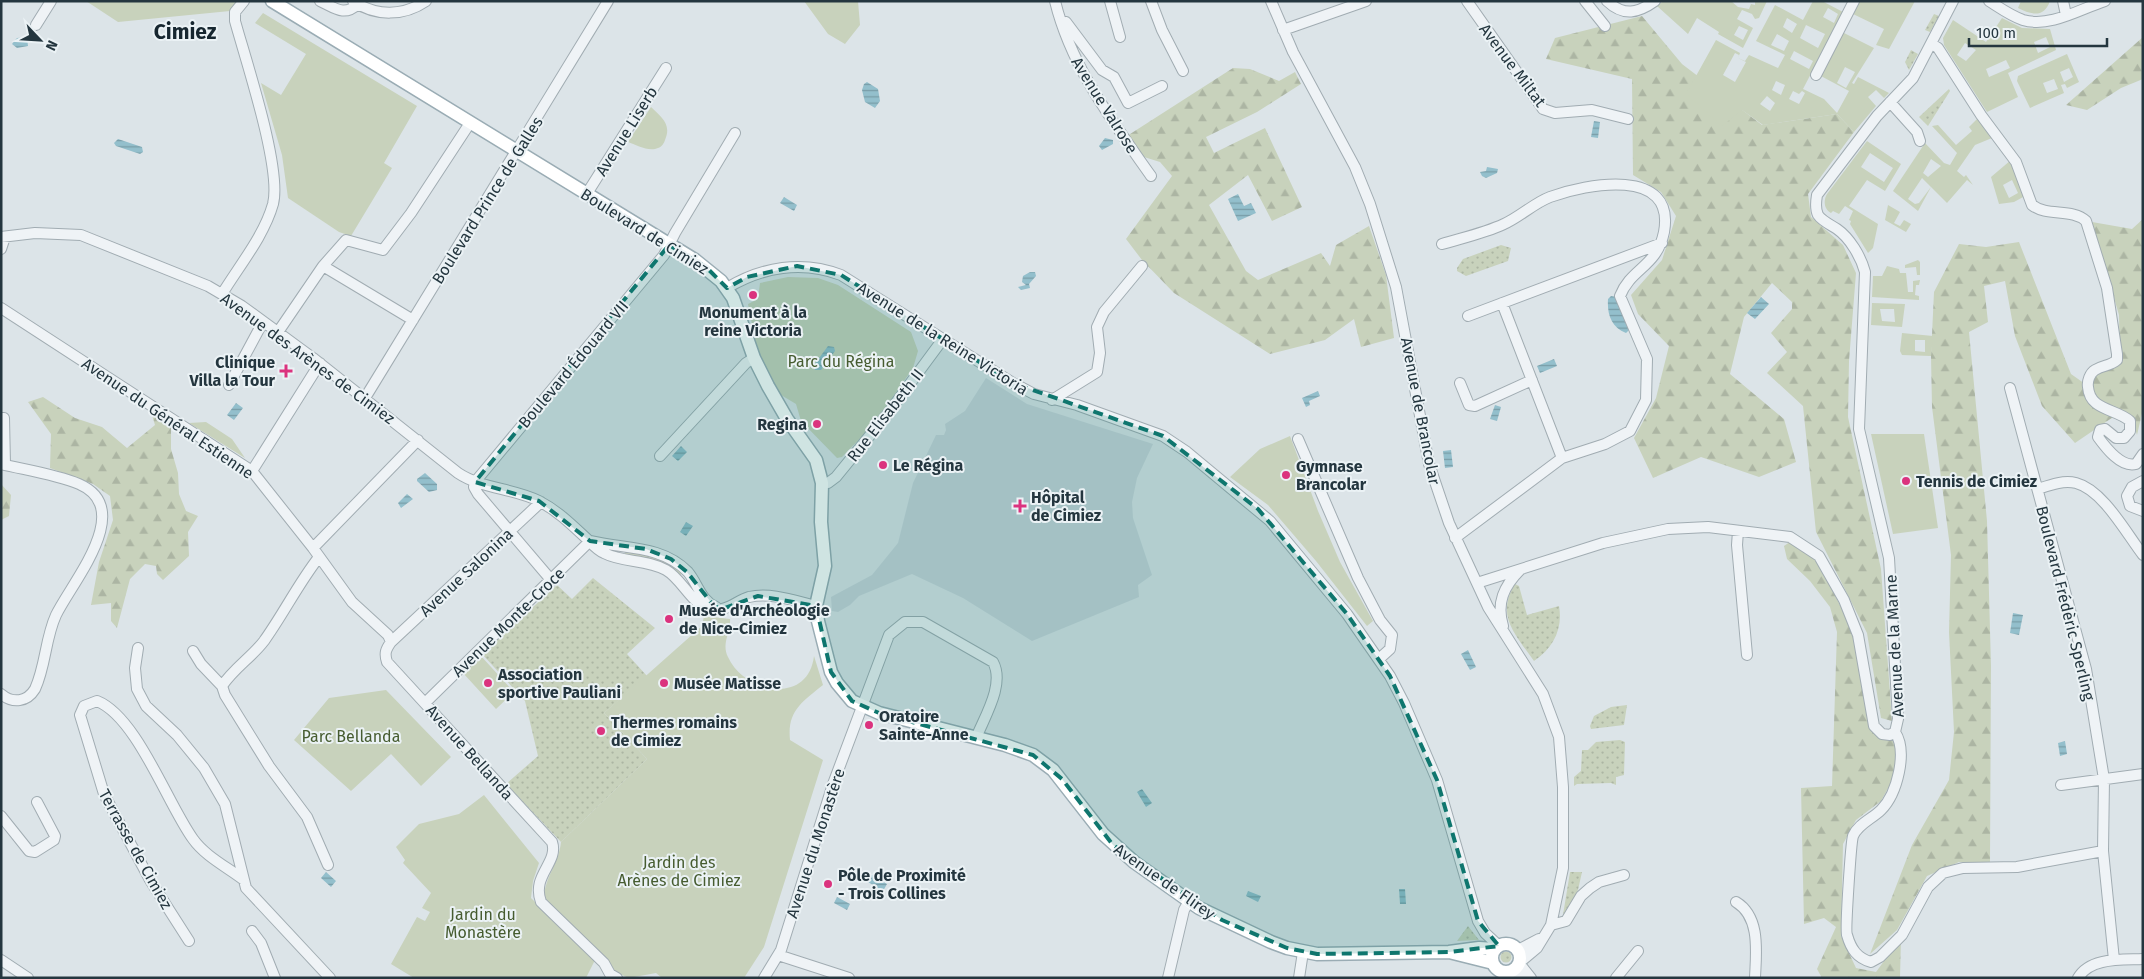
<svg xmlns="http://www.w3.org/2000/svg" width="2144" height="979" font-family="'Fira Sans',sans-serif">
  <defs>
    <pattern id="grass-dots" width="8" height="8" patternUnits="userSpaceOnUse" patternTransform="scale(1.25)"><rect width="8" height="8" fill="#c8d2bc"/><path d="M2 2h.1M6 6h.1" fill="none" stroke="#acb5a3" stroke-width="1.8" stroke-linecap="round"/></pattern>
    <pattern id="forest-firs" width="22" height="20" patternUnits="userSpaceOnUse" patternTransform="scale(1.25)"><rect width="22" height="20" fill="#c8d2bc"/><path d="M5 1l3.5 6h-7zM16 11l3.5 6h-7z" fill="#acb5a3"/></pattern>
    <pattern id="water-rules" width="6" height="5" patternUnits="userSpaceOnUse" patternTransform="scale(1.25)"><rect width="6" height="5" fill="#93bfcc"/><path d="M0 2.5h6" fill="none" stroke="#789ca7"/></pattern>
  </defs>
  <rect width="100%" height="100%" fill="#dce4e8"/>
  <!-- built -->
  <path fill="#cad4da" d="M986,378L1027,404L1153,444L1137,478L1132,502L1133,518L1152,575L1138,585L1139,597L1032,641L963,598L912,574L859,596L850,605L838,612L832,611L831,597L872,575L898,543L913,483L936,435H944L946,430L945,424L965,411Z"/>
  <!-- grass -->
  <path fill="url(#grass-dots)" d="M1934,14L1939,16L1930,32L1925,30Z
    M1911,50L1918,54L1909,70L1905,62Z
    M1949,89L1950,91L1928,126L1919,117Z
    M1501,245L1511,248L1508,261L1466,276L1457,271V268L1463,259Z
    M625,551L659,557L683,572L680,576L625,555Z
    M593,578L655,628L627,654L647,676L604,713L647,759L561,842L506,784L538,756L525,701L482,654L557,585L572,599Z
    M1515,584L1519,586L1527,615L1559,606C1563,628 1554,648 1534,661C1516,635 1495,616 1515,584Z
    M1627,705L1624,725L1591,729L1590,726L1594,716L1611,707Z
    M1620,740L1625,742L1624,775L1616,777V785L1611,783L1577,784L1574,786V777L1581,771L1582,750H1588L1596,742Z
    M1570,872H1582L1578,890L1565,916L1563,915Z
    M1468,926L1479,940L1457,941Z
    M1500.5 957a5.5 5.5 0 1 1 11 0a5.5 5.5 0 1 1-11 0Z"/>
  <!-- forest -->
  <path fill="url(#forest-firs)" d="M1642,16L1682,64L1762,125L1837,114L1854,132L1808,194L1811,217L1843,245L1856,273L1849,361L1848,417L1881,569L1892,721L1881,718L1867,633L1816,532L1803,406L1767,373L1787,352L1771,333L1792,309V302L1772,283L1744,317L1730,374L1784,419L1796,462L1759,477L1701,457L1653,478L1634,438L1656,398L1669,346L1638,314L1631,295L1662,260L1676,216L1661,192L1633,175L1632,79L1546,59L1555,38Z
    M2143,37V79L2121,88L2087,110L2066,105Z
    M1233,68L1250,69L1279,81L1295,72L1301,84L1257,112L1206,137L1214,153L1265,128L1302,207L1272,221L1248,175L1209,205L1246,271L1258,280L1321,253L1330,266L1336,245L1369,226L1386,275L1394,338L1361,347L1354,319L1325,340L1270,354L1174,293L1142,260L1126,239L1172,176L1160,162L1144,157L1127,136Z
    M2143,219V409L2137,435L2133,422L2122,411L2075,443L2042,406L2015,336L2005,281L1984,286L1988,322L1969,332L1987,521L1991,666L1990,864L1959,862L1927,876L1897,930L1870,954L1912,845L1949,780L1954,732L1949,632L1951,555L1932,407L1931,356L1934,292L1959,244L1986,247L2019,242L2071,374L2088,386L2092,376L2120,364L2119,315L2092,222L2132,229Z
    M43,397L75,418L102,427L127,448L155,425L151,412L171,425V449L178,473L179,494L186,511L198,516L188,532L189,556L163,580L157,574L156,566L145,564L130,579L117,628L111,621V603L91,605L99,562L113,520L110,496L93,484L50,468L51,434L28,402Z
    M1,484L11,495L9,516L1,520Z
    M1794,539L1817,558L1855,636L1869,726L1898,739L1897,772L1881,801L1856,820L1843,844L1841,936L1856,968L1876,972L1901,938L1900,978H1822L1817,969L1836,927L1824,918L1804,924L1801,788L1832,786L1837,632L1830,607L1810,581L1787,559L1784,546Z"/>
  <!-- green -->
  <path fill="#c8d2bc" fill-rule="evenodd" d="M86,1H237L230,11L118,22Z
    M804,1H858L860,25L845,44L828,34Z
    M1663,1H1731L1738,7L1749,9L1751,4L1755,5V1H1767L1759,18L1755,19L1752,14L1742,10L1737,19L1753,28L1743,48L1718,34L1719,32L1697,18L1688,34L1657,6ZM1739,26L1748,30L1743,40L1734,35Z
    M1813,1H1822L1843,12L1803,89L1824,99L1837,113L1849,91L1819,75L1842,32L1874,48L1852,83L1854,84L1858,77L1889,93L1884,98L1876,90L1868,97L1876,106L1854,132L1837,114L1763,125L1742,110L1722,126L1686,94L1716,40L1740,53L1738,58L1745,61L1749,55L1778,68L1785,55L1756,41L1775,5L1803,20ZM1828,8L1838,14L1834,23L1823,17ZM1787,18L1797,24L1792,33L1783,27ZM1806,25L1825,34L1818,48L1800,38ZM1777,34L1789,41L1784,51L1771,45ZM1794,51L1813,61L1809,69L1790,59ZM1735,53L1739,55L1738,58L1746,62L1735,82L1723,75ZM1845,67L1855,72L1846,88L1837,83ZM1776,81L1785,85L1781,95L1772,90ZM1793,91L1799,94L1802,91L1805,93L1799,104L1789,99ZM1767,96L1775,103L1770,111L1760,104Z
    M1858,1H1915L1889,49L1876,45L1884,29L1851,13Z
    M2021,1H2050C2044,18 2032,15 2018,8Z
    M263,13L417,106L384,163L392,168L351,236L339,232L288,198L282,155L261,83L281,95L306,54L255,23Z
    M2002,18L2022,28L2050,29L2056,50L2008,73L2018,97L1987,112L1944,45L1943,38L1953,20L1986,42ZM2046,37L2050,47L2038,53L2034,42ZM1965,43L1976,50L1966,61L1957,55ZM2006,60L2010,68L1989,77L1986,69Z
    M2067,54L2079,82L2067,88L2065,84L2061,85L2064,93L2030,108L2017,81L2018,76ZM2069,68L2073,77L2064,82L2060,72ZM2054,79L2058,89L2047,93L2043,83Z
    M651,107C661,117 672,124 665,140C664,143 662,147 658,148C649,152 636,145 628,142Z
    M1978,118L1992,138L1975,145L1957,171L1964,177L1966,175L1973,185L1967,180L1947,203L1931,187L1918,211L1893,191L1925,143L1944,163L1950,165L1957,153L1932,126L1938,125L1956,145L1972,131L1969,127ZM1931,159L1941,166L1928,177L1923,173ZM1922,178L1931,187L1919,203L1915,204L1908,199Z
    M1867,141L1901,164L1885,191L1867,180L1849,206L1878,224L1873,248L1868,253L1850,224L1851,221L1849,220L1853,211L1845,206L1839,214L1833,211L1831,213C1824,209 1823,201 1827,194ZM1870,153L1893,168L1884,182L1861,167Z
    M2011,160L2025,196L2014,202L1999,204L1991,177ZM2012,180L2018,193L2009,198L2003,185Z
    M1888,205L1900,212L1894,223L1900,226L1904,220L1911,224L1906,232L1885,220Z
    M1918,260L1920,262V275H1917L1916,267L1905,268V265Z
    M1887,266L1899,269L1900,273H1906L1908,292H1913V281L1920,280L1919,285H1916L1915,295L1919,296V300L1872,297L1873,276H1882Z
    M788,277L818,278L838,285L911,332L918,351L913,368L874,424L842,457L837,458L801,421L796,404L776,392L758,354L748,304L758,299L760,283Z
    M1872,303L1905,304L1902,327L1871,325ZM1880,309H1894L1895,322L1882,321Z
    M1902,333L1933,336L1931,356L1902,355L1900,351ZM1915,340H1925V352L1915,351Z
    M206,422L232,439L245,458L189,423Z
    M1871,434H1924L1938,528L1893,534Z
    M1290,436L1318,511L1340,562L1373,621L1367,626L1316,561L1268,505L1230,477L1260,449Z
    M704,616L730,619C731,633 721,643 728,657C744,693 808,706 814,656L823,685C802,702 787,711 790,740L823,760L764,947L744,978H662L656,973L629,978L615,972L605,958L544,897C545,877 559,863 561,842L647,759L604,713L702,626Z
    M481,656L514,692L496,709L463,673Z
    M386,690L451,757L421,786L391,754L351,791L294,740L329,698Z
    M484,795L539,863L533,881L531,898L595,960L586,978H414L391,964L417,917L425,921L430,912L422,908L431,893L403,863L405,860L396,847L419,824L459,814Z"/>
  <!-- water -->
  <path fill="url(#water-rules)" d="M27,37L28,46L17,48L12,44L17,38Z
    M867,82L878,89L880,101L875,108L865,102L862,90L864,84Z
    M1594,121L1600,122L1598,138L1591,137Z
    M1105,138L1113,140V144L1102,150L1099,146Z
    M118,139L142,147L143,152L140,154L116,146L114,143Z
    M1487,167L1498,169L1497,173L1486,178L1482,176L1480,172L1486,171Z
    M1238,194L1244,206L1251,203L1256,213L1238,221L1228,199Z
    M784,197L797,205L794,211L780,203Z
    M1030,272H1035L1036,276L1029,284L1030,288L1021,290L1018,287L1026,285L1022,282L1023,276Z
    M1611,296L1617,297L1631,328L1626,333C1611,327 1607,314 1608,299Z
    M1761,297L1769,304L1755,319L1747,313Z
    M828,346L834,347L835,351L821,370H815L814,365Z
    M1554,359L1557,366L1540,373L1537,366Z
    M1318,391L1320,396L1309,401L1310,405L1306,407L1302,398Z
    M236,403L243,408L234,420L227,415Z
    M1495,405L1501,407L1497,421L1490,419Z
    M681,446L687,452L678,461L672,456Z
    M1451,450L1453,467L1445,468L1443,451Z
    M425,473L437,484V490L429,492L417,481V479Z
    M407,494L413,499L401,508L398,503Z
    M686,522L693,526L686,536L680,532Z
    M2013,613L2023,615L2019,635L2010,633Z
    M1468,650L1476,667L1470,670L1461,654Z
    M2065,741L2067,754L2060,756L2058,743Z
    M1142,789L1152,803L1146,807L1137,792Z
    M326,872L336,881L331,887L321,878Z
    M872,875L887,884L883,891L868,882Z
    M1399,889H1405L1406,904H1400Z
    M1248,891L1261,896L1258,902L1246,896Z
    M837,897L850,904L847,910L834,903Z"/>
  <g fill="none" stroke-linecap="round" stroke-linejoin="round">
    <!-- minor casing -->
    <g stroke="#a1acb2" stroke-width="12">
      <path id="minor" d="M320,1C335,8 344,17 358,4
        M353,1C376,17 404,16 426,1
        M1055,1C1071,67 1113,122 1151,176
        M1110,1L1120,37
        M1151,1L1162,30L1183,71
        M1271,1L1293,52L1355,167L1370,204L1396,287L1429,464L1449,523L1488,607L1543,694L1559,737L1563,787V868L1551,925L1537,948L1519,963L1531,978
        M1467,1L1543,109L1555,113L1592,110L1628,119
        M1585,1L1605,26
        M1607,1C1624,17 1638,13 1655,1
        M1989,1C2000,8 2011,16 2023,20C2050,28 2080,9 2105,1
        M2063,1L2066,15
        M1066,22L1102,70L1114,77L1128,103L1162,86
        M36,25L51,1
        M1283,30L1366,1
        M1932,44L1938,48L1981,115L2016,162L2032,205C2047,217 2072,208 2086,221L2107,288L2117,354V360C2110,366 2103,365 2095,370C2090,373 2087,381 2088,387C2090,411 2115,408 2130,421V431L2124,438H2116L2105,429L2100,430L2098,437C2106,448 2121,468 2136,464L2143,454
        M1816,75L1854,1
        M1890,102L1917,132L1920,141
        M586,195L666,68
        M1,237L35,233L81,235L208,286L242,306L313,358L458,473C482,489 513,488 539,501C558,511 572,525 587,539C592,544 597,550 604,553C623,563 647,559 666,570C682,579 692,605 710,609C725,613 736,601 749,597C771,592 795,601 816,606
        M1442,244C1462,238 1485,233 1504,224C1520,217 1534,203 1550,197C1586,184 1676,166 1664,232C1657,267 1631,268 1620,296L1647,359L1646,400L1630,431L1605,444L1562,458L1455,538
        M1,249L5,237
        M323,266L413,320
        M727,288C762,267 802,260 841,275L1013,383L1034,394L1077,405L1163,436L1187,452L1270,521L1347,614L1390,676L1404,703L1437,780L1478,921L1485,933L1499,946
        M222,294C239,266 264,236 273,204C282,169 246,61 235,21V12L244,1
        M1502,303L1562,458
        M1,308L252,471L313,548L352,602L388,635L391,642
        M1468,316L1662,243
        M278,332L323,266L346,240L383,250L411,213L470,123
        M1460,383L1469,405L1475,406L1532,380
        M229,385L263,322
        M2010,388L2086,669L2104,779L2103,851L2114,960
        M365,398L608,1
        M1052,400L1097,372L1100,353L1097,327L1104,312L1142,266
        M1,418H4L5,465
        M1298,439L1358,578L1380,620L1392,635L1390,649L1379,659
        M660,456L746,363L754,358
        M1,464C26,470 55,474 79,484C136,509 72,582 56,615C45,639 46,665 35,689C27,702 13,704 1,694
        M252,471L320,363
        M2143,481L2132,487L2127,496L2130,506L2143,511
        M822,483H828L836,477L889,412L943,339
        M2038,489C2050,485 2063,480 2076,483C2103,490 2126,533 2143,555
        M541,502L391,642C386,649 384,653 387,662L552,842C559,863 531,875 541,902L604,963L610,974L617,978
        M1738,531L1737,545L1747,655
        M591,541C624,549 662,545 688,572C698,584 701,601 716,607
        M313,548L418,440
        M319,557C298,584 284,613 264,641C252,657 234,668 222,686L225,695L269,766L307,817L328,865
        M552,581L478,494L474,487L475,482L664,255L675,233L735,133
        M1477,583L1603,543L1668,529L1708,527L1790,537L1819,556L1844,600L1858,635L1874,726L1882,734L1890,735L1895,732L1898,719L1889,558L1859,429L1865,272C1861,257 1850,238 1837,229C1831,225 1822,221 1818,215C1815,209 1816,201 1817,195L1877,116L1913,78L1953,1
        M1503,626C1496,603 1504,586 1520,570
        M138,648L135,668L137,689L146,706L177,735L204,768L225,804L246,888L330,978
        M193,651L201,664L222,686
        M426,702L590,541
        M1895,732C1908,752 1897,794 1881,810C1872,819 1858,824 1853,836C1851,842 1845,930 1847,935C1851,949 1857,958 1871,962L1880,957L1902,935L1928,887L1943,873L1963,868L2017,867L2103,851
        M2061,785L2143,774
        M1,816L29,851L35,852L54,840L55,836L37,802
        M1736,902C1761,917 1756,953 1755,978
        M1551,925L1566,921L1581,896L1590,888L1599,882L1624,875
        M252,931L261,943L275,978
        M189,941L150,880L104,794L80,715L84,706L97,701C137,717 168,805 193,839C205,856 227,867 244,880
        M1518,950L1539,939
        M778,955L849,978
        M1,960L28,978
        M1512,971L1521,978
        M764,978L781,950L833,784L889,635L905,622H923L993,662C1005,684 985,716 976,738
        M1168,978L1184,910L1189,901
        M1299,978L1303,952
        M1616,978L1638,951
        M2078,978C2090,957 2122,960 2143,959"/>
    </g>
    <!-- major casing -->
    <g stroke="#9aacb4" stroke-width="15">
      <path id="major" d="M272,1L695,260L721,281L733,298L754,358L768,386L787,419L816,460L822,483L821,522L825,566L816,606L818,621L831,672L837,683L852,701L879,713L1005,745L1033,755L1053,770L1103,834L1134,862L1199,908L1271,942L1287,948L1317,954L1449,952L1479,948L1495,949
        M1492 958a14 14 0 1 1 28 0a14 14 0 1 1-28 0Z
        M1449,952L1493,963"/>
    </g>
    <!-- minor -->
    <use href="#minor" stroke="#eff3f6" stroke-width="10"/>
    <!-- major -->
    <use href="#major" stroke="#fff" stroke-width="12"/>
  </g>
  <!-- marked area -->
  <path fill="#0f766e" fill-opacity="0.2" stroke="#0f766e" stroke-width="4" stroke-dasharray="10 6" stroke-linejoin="round" d="M669,245L706,267L727,288L747,277L797,266L841,275L1013,383L1163,436L1258,509L1347,614L1390,676L1437,780L1478,921L1499,946L1449,952L1317,954L1287,948L1222,920L1113,845L1062,779L1033,755L879,713L852,701L831,672L816,606L758,596L722,609L714,606L687,572L671,559L646,549L590,541L539,501L475,482Z"/>
  <!-- markers -->
  <g fill="#db337e" stroke="#ebf2f5" stroke-width="2">
    <circle cx="753" cy="295" r="5"/>
    <path d="M283.5 363.5h5v5h5v5h-5v5h-5v-5h-5v-5h5z"/>
    <circle cx="817" cy="424" r="5"/>
    <circle cx="883" cy="465" r="5"/>
    <circle cx="1286" cy="475" r="5"/>
    <circle cx="1906" cy="481" r="5"/>
    <path d="M1017.5 498.5h5v5h5v5h-5v5h-5v-5h-5v-5h5z"/>
    <circle cx="669" cy="619" r="5"/>
    <circle cx="488" cy="683" r="5"/>
    <circle cx="664" cy="683" r="5"/>
    <circle cx="869" cy="725" r="5"/>
    <circle cx="601" cy="731" r="5"/>
    <circle cx="828" cy="884" r="5"/>
  </g>
  <g text-anchor="middle" stroke-width="4" stroke-linejoin="round" paint-order="stroke">
    <!-- street labels -->
    <g font-size="16" fill="#24363f" stroke="#ebf2f5">
      <text transform="translate(1513 65) rotate(53)" y="6">Avenue Miltat</text>
      <text transform="translate(1105 105) rotate(58)" y="6">Avenue Valrose</text>
      <text transform="translate(626 131) rotate(-58)" y="6">Avenue Liserb</text>
      <text transform="translate(487 200) rotate(-58)" y="6">Boulevard Prince de Galles</text>
      <text transform="translate(645 231) rotate(32)" y="6">Boulevard de Cimiez</text>
      <text transform="translate(943 338) rotate(32)" y="6">Avenue de la Reine Victoria</text>
      <text transform="translate(308 358) rotate(36)" y="6">Avenue des Arènes de Cimiez</text>
      <text transform="translate(573 364) rotate(-50)" y="6">Boulevard Édouard VII</text>
      <text transform="translate(1421 411) rotate(79)" y="6">Avenue de Brancolar</text>
      <text transform="translate(885 415) rotate(-52)" y="6">Rue Elisabeth II</text>
      <text transform="translate(168 418) rotate(34)" y="6">Avenue du Général Estienne</text>
      <text transform="translate(466 572) rotate(-43)" y="6">Avenue Salonina</text>
      <text transform="translate(2066 603) rotate(76)" y="6">Boulevard Frédèric Sperling</text>
      <text transform="translate(508 622) rotate(-44)" y="6">Avenue Monte-Croce</text>
      <text transform="translate(1894 646) rotate(-93)" y="6">Avenue de la Marne</text>
      <text transform="translate(470 752) rotate(48)" y="6">Avenue Bellanda</text>
      <text transform="translate(815 843) rotate(-72)" y="6">Avenue du Monastère</text>
      <text transform="translate(136 849) rotate(61)" y="6">Terrasse de Cimiez</text>
      <text transform="translate(1165 881) rotate(35)" y="6">Avenue de Flirey</text>
    </g>
    <!-- poi labels -->
    <g font-size="16" font-weight="bold" fill="#24363f" stroke="#ebf2f5" text-anchor="start">
      <text x="753" y="318" text-anchor="middle">Monument à la<tspan x="753" dy="18">reine Victoria</tspan></text>
      <text x="275" y="368" text-anchor="end">Clinique<tspan x="275" dy="18">Villa la Tour</tspan></text>
      <text x="807" y="430" text-anchor="end">Regina</text>
      <text x="893" y="471">Le Régina</text>
      <text x="1296" y="472">Gymnase<tspan x="1296" dy="18">Brancolar</tspan></text>
      <text x="1916" y="487">Tennis de Cimiez</text>
      <text x="1031" y="503">Hôpital<tspan x="1031" dy="18">de Cimiez</tspan></text>
      <text x="679" y="616">Musée d'Archéologie<tspan x="679" dy="18">de Nice-Cimiez</tspan></text>
      <text x="498" y="680">Association<tspan x="498" dy="18">sportive Pauliani</tspan></text>
      <text x="674" y="689">Musée Matisse</text>
      <text x="879" y="722">Oratoire<tspan x="879" dy="18">Sainte-Anne</tspan></text>
      <text x="611" y="728">Thermes romains<tspan x="611" dy="18">de Cimiez</tspan></text>
      <text x="838" y="881">Pôle de Proximité<tspan x="838" dy="18">- Trois Collines</tspan></text>
    </g>
    <!-- park labels -->
    <g font-size="16" fill="#465c30" stroke="#ebf2f5">
      <text x="841" y="367">Parc du Régina</text>
      <text x="351" y="742">Parc Bellanda</text>
      <text x="679" y="868">Jardin des<tspan x="679" dy="18">Arènes de Cimiez</tspan></text>
      <text x="483" y="920">Jardin du<tspan x="483" dy="18">Monastère</tspan></text>
    </g>
    <!-- district labels -->
    <g font-size="21" font-weight="bold" fill="#172730" stroke="#ebf2f5">
      <text x="185" y="39">Cimiez</text>
    </g>
  </g>
  <!-- border -->
  <rect width="2144" height="979" fill="none" stroke="#24363f" stroke-width="5"/>
  <!-- north arrow -->
  <g transform="translate(40 40) rotate(115)" stroke="#ebf2f5" stroke-width="4" paint-order="stroke">
  <path d="M0-4L9 19L0 12L-9 19Z" fill="#24363f"/>
  <text y="-8" font-size="14" font-weight="bold" text-anchor="middle" fill="#24363f">N</text>
  </g>
  <!-- scale -->
  <path d="M1969 38v8h138v-8" fill="none" stroke="#24363f" stroke-width="2.5"/>
  <text x="1976" y="38" font-size="15" fill="#24363f" stroke="#ebf2f5" stroke-width="4" paint-order="stroke">100 m</text>
</svg>
